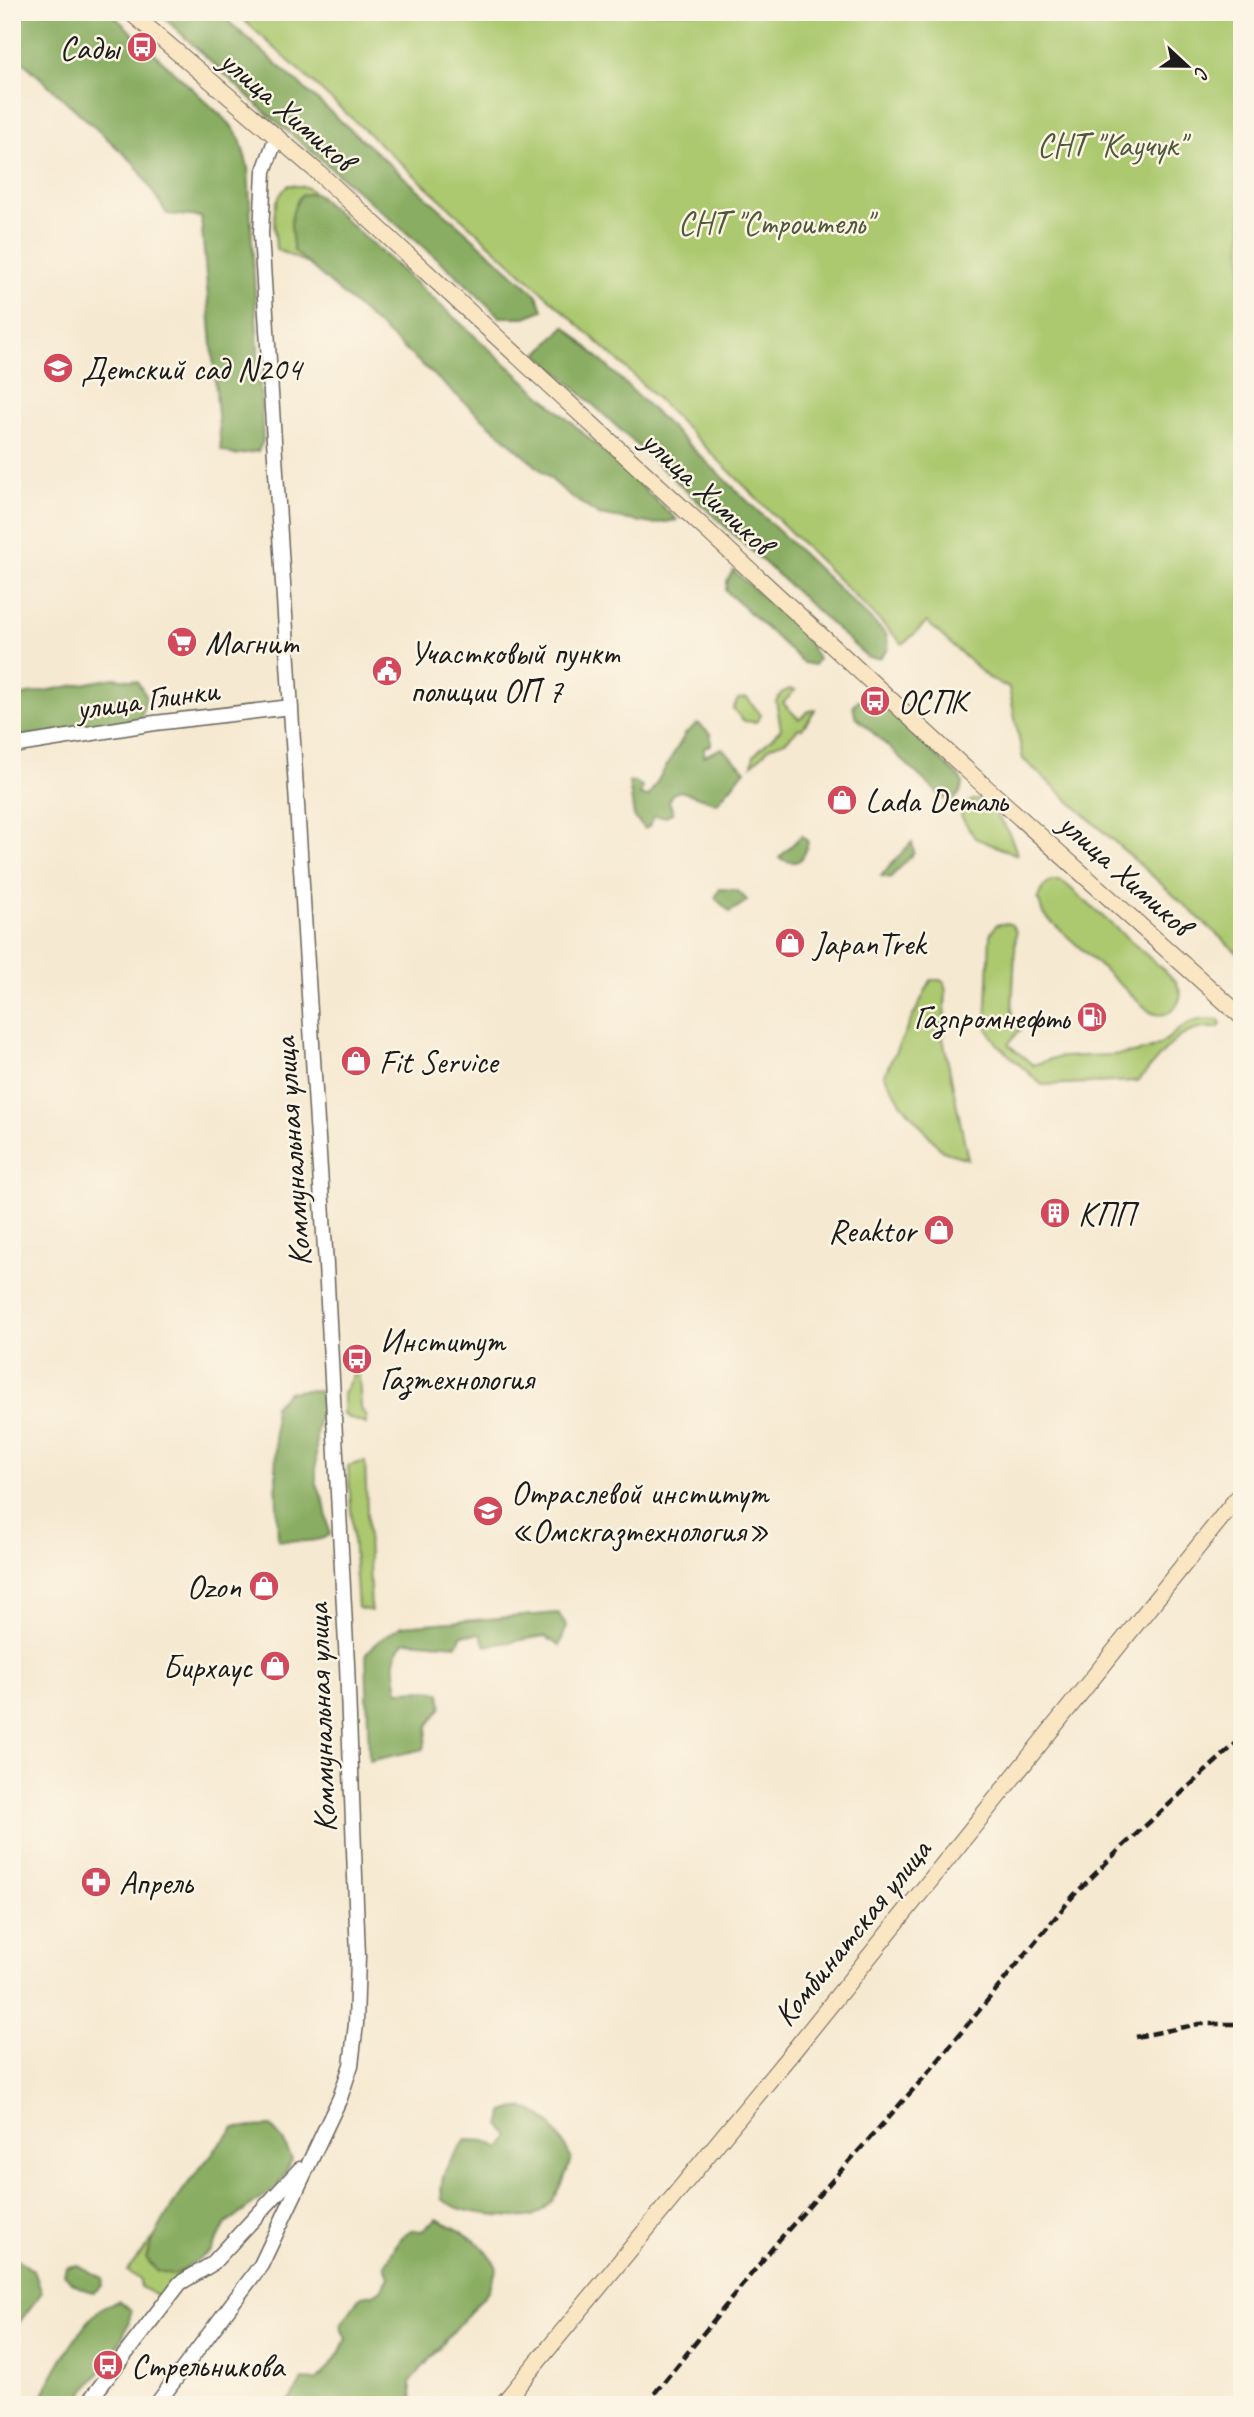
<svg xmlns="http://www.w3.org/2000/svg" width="1254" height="2417" font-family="Caveat,sans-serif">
  <rect width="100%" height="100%" fill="#fcf5e5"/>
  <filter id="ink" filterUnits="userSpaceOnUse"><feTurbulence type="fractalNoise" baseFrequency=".0143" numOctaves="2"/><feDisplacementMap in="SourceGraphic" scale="14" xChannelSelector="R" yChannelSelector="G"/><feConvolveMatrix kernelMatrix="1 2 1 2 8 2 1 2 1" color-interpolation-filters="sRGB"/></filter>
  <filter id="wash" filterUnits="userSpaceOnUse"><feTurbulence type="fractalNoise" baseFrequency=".00686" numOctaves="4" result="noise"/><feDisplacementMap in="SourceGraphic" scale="28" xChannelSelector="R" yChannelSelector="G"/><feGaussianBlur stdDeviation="1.57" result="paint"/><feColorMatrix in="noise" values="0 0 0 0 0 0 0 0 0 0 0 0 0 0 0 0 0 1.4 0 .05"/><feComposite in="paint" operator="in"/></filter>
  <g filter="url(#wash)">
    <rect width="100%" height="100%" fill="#f6e9d1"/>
    <!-- green -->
    <path fill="#acc970" stroke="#647246" stroke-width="2" d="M235,12H1242V957L1023,759L1009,688L987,677L927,622L903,644L627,369Z
      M289,185L306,187L320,197L315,267L276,249C275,226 268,202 289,185Z
      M790,689L795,690L783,703L799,719L809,711L815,710L802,729L799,728L786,741L771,746L752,765L754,755L781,729L776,701L783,692Z
      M747,698L761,715L756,722L744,721L733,709L738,699Z
      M973,800H980C999,815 1011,831 1017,855L975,838L961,816L966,804Z
      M1051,881H1061L1067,885L1176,981L1181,994C1178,1010 1165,1019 1150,1012L1043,914L1038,898L1043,887Z
      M1007,923L1012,925L1016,932L1012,1010L1015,1022L1021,1029L1008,1044L1033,1065C1040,1063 1047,1060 1054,1058C1084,1054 1117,1058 1146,1050C1178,1041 1178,1014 1219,1020L1221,1025L1217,1028C1178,1024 1163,1055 1138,1081L1042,1085L998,1045L986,1027L990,935L996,925Z
      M931,980H940L944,982L946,991L943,1038L968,1159L942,1151L902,1104L884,1075Z
      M355,1362H358L361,1408L366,1417V1424L347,1417L343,1414V1394L355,1371Z
      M365,1461L371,1611L358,1608L348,1466Z
      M168,2220L196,2258L159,2297L140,2287V2279L127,2271Z"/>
    <!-- forest -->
    <path fill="#89ad62" stroke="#52643f" stroke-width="2" d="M17,12H110L230,124L240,139L248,167L263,441L258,451L234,455L221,450L201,217L167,214L135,164L12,52V15Z
      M158,12H218L537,295L543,310L525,317H500L462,280L264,111Z
      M315,193L612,459L677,520L653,524L599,515L570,496L294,251C290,229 288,214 301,195Z
      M565,326L886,634L889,648L880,658H868L538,354Z
      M733,570L805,636L818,659L814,665L804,663L726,591L727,582Z
      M114,678L137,681L146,696L141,719L66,732L12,738V697Z
      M861,698H871L885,708L958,776L963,783L960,793L952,802L943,798L855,716L853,705Z
      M698,723L711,735V745L704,747V756L722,748L745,770L717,803L680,791L672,794L669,801L673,812L665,817L654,816L650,825L645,829L634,817L629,782H636L642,787L640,795L648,797L686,733Z
      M802,835L808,842C804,861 798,867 779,858Z
      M912,842L914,853L890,878L881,876Z
      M720,889C733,889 740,890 747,901L730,912L715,898Z
      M305,1390L318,1391L323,1395L316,1434V1483L324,1501L330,1535C315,1544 294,1541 278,1540L274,1406L288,1392Z
      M558,1613L567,1626L559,1646L545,1636L486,1646L480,1634L462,1635L457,1645L405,1641C390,1656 395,1672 398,1691L428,1690L440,1693L442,1707L428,1726L424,1749L369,1761L366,1653L380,1640L402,1626Z
      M516,2108C545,2107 559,2135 571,2158C565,2179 556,2207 532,2216C521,2220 500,2215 488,2214C471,2212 456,2210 442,2199C438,2174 451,2159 466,2140L486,2141L500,2148L509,2136L501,2126L503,2112Z
      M270,2126L283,2140L292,2160L278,2186L226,2224L211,2251L174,2275L156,2270L146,2258C163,2209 201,2166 234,2128Z
      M436,2219C460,2229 486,2243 497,2268L488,2291L410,2382L412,2399L409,2405H286L303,2380L316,2381C330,2369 339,2356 346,2339L340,2326L358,2299L362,2296L373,2294L383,2288L389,2277L385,2265L399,2240L412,2230L422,2231Z
      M12,2256L34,2271L42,2292L12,2332Z
      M77,2265L103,2278L102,2286L94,2292C81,2290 73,2284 64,2274L66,2267Z
      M119,2301L131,2311C127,2343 96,2374 78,2402L76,2405H38C48,2381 82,2322 103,2307C107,2304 114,2303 119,2301Z"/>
  </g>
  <g filter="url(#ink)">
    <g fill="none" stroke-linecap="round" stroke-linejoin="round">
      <!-- tertiary casing -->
      <g stroke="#68645b" stroke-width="17">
        <path id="tertiary" d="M12,746L155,723L291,707
          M86,2405L180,2283L212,2264L300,2169
          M156,2405L261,2265L340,2098L351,2065L356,2024L358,1956L347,1664L326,1265L261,234L264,171L276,138"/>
      </g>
      <!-- secondary casing -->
      <g stroke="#68645b" stroke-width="18">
        <path id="secondary" d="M130,12L320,174L980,782L1242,1017
          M502,2405L795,2049L1242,1492"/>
      </g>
      <!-- tertiary -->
      <use href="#tertiary" stroke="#fff" stroke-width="14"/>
      <!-- secondary -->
      <use href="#secondary" stroke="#fbe6c3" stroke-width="16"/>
      <!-- rail -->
      <path stroke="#1c1c1c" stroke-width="4.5" stroke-dasharray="10 5" stroke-linecap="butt" d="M1136,2037L1199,2024H1242
        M645,2405L779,2240L927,2074L1074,1895L1121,1848L1242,1738"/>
    </g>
  </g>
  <!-- icons -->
  <defs>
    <g id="bus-disc" transform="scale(1.575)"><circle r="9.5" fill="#d1495b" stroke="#fcf5e5"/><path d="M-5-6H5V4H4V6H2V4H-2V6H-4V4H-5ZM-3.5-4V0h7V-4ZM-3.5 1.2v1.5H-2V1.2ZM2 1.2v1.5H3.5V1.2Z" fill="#fff"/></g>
    <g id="school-disc" transform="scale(1.575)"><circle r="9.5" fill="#d1495b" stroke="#fcf5e5"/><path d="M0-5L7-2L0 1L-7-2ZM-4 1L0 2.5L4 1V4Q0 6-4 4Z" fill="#fff"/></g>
    <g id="supermarket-disc" transform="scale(1.575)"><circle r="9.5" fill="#d1495b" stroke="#fcf5e5"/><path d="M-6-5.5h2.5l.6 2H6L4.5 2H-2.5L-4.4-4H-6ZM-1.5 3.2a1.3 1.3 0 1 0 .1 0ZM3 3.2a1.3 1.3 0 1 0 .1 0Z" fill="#fff"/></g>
    <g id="civic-disc" transform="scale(1.575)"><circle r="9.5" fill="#d1495b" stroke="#fcf5e5"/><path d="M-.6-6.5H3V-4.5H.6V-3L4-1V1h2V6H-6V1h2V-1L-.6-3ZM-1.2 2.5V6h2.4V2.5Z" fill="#fff"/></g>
    <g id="shop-disc" transform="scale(1.575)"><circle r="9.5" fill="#d1495b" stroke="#fcf5e5"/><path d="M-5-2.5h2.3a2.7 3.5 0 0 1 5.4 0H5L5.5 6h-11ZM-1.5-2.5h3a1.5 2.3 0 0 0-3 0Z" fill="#fff"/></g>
    <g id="fuel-disc" transform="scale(1.575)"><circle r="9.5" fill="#d1495b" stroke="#fcf5e5"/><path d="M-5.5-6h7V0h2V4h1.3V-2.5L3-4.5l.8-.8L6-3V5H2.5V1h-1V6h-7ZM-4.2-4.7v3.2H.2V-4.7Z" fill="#fff"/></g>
    <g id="building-disc" transform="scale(1.575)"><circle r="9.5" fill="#d1495b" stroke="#fcf5e5"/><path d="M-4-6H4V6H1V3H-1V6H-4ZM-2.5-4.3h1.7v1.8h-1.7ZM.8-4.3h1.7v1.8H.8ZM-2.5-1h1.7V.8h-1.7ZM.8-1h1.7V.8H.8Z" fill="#fff"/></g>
    <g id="university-disc" transform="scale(1.575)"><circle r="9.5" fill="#d1495b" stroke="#fcf5e5"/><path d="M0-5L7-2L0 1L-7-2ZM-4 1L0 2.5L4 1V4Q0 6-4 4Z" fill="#fff"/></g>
    <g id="pharmacy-disc" transform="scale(1.575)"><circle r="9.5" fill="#d1495b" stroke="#fcf5e5"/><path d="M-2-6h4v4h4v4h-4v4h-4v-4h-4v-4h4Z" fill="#fff"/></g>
  </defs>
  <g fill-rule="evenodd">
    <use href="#bus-disc" x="142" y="47"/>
    <use href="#school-disc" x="58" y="368"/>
    <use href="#supermarket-disc" x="182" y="642"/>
    <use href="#civic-disc" x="387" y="671"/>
    <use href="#bus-disc" x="875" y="701"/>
    <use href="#shop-disc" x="842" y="800"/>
    <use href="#shop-disc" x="790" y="943"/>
    <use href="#fuel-disc" x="1092" y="1017"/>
    <use href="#shop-disc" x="356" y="1061"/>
    <use href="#building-disc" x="1055" y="1213"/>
    <use href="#shop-disc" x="939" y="1230"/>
    <use href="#bus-disc" x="357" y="1359"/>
    <use href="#university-disc" x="488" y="1511"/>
    <use href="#shop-disc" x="264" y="1586"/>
    <use href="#shop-disc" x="275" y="1666"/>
    <use href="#pharmacy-disc" x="96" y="1882"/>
    <use href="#bus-disc" x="108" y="2365"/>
  </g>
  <g text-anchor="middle" stroke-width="5" stroke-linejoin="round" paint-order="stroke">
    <!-- poi labels -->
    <g font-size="33" fill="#1c1c1c" stroke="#fcf5e5" text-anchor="start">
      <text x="119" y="59" text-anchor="end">Сады</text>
      <text x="81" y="380">Детский сад N204</text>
      <text x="205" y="654">Магнит</text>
      <text x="410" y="664">Участковый пункт<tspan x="410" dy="38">полиции ОП 7</tspan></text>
      <text x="898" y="713">ОСПК</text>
      <text x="865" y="812">Lada Dеталь</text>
      <text x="813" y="955">JapanTrek</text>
      <text x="1069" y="1029" text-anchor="end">Газпромнефть</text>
      <text x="379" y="1073">Fit Service</text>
      <text x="1078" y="1225">КПП</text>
      <text x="916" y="1242" text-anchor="end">Reaktor</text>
      <text x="380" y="1352">Институт<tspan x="380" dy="38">Газтехнология</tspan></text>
      <text x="511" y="1504">Отраслевой институт<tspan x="511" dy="38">«Омскгазтехнология»</tspan></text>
      <text x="241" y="1598" text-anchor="end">Ozon</text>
      <text x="252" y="1678" text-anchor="end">Бирхаус</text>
      <text x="119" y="1894">Апрель</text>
      <text x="131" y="2377">Стрельникова</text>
    </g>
    <!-- street labels -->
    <g font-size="33" fill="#1c1c1c" stroke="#fcf5e5">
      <text transform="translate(288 109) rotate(41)" y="12">улица Химиков</text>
      <text transform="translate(708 491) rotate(43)" y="12">улица Химиков</text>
      <text transform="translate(147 698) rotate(-8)" y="12">улица Глинки</text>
      <text transform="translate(1126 873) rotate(42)" y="12">улица Химиков</text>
      <text transform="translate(291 1152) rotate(-94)" y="12">Коммунальная улица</text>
      <text transform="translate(320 1718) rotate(-92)" y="12">Коммунальная улица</text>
      <text transform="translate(851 1932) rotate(-51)" y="12">Комбинатская улица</text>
    </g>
    <!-- park labels -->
    <g font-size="33" fill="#4e5939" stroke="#fcf5e5">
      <text x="1111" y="156">СНТ "Каучук"</text>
      <text x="775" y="234">СНТ "Строитель"</text>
    </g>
  </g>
  <!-- margin -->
  <rect width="1254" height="2417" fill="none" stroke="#fcf5e5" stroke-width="42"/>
  <!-- north arrow -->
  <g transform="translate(1187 66) rotate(112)" stroke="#fcf5e5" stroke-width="5" paint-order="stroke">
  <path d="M0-5L12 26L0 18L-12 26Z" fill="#1c1c1c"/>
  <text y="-10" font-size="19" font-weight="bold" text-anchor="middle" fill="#1c1c1c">С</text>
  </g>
</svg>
